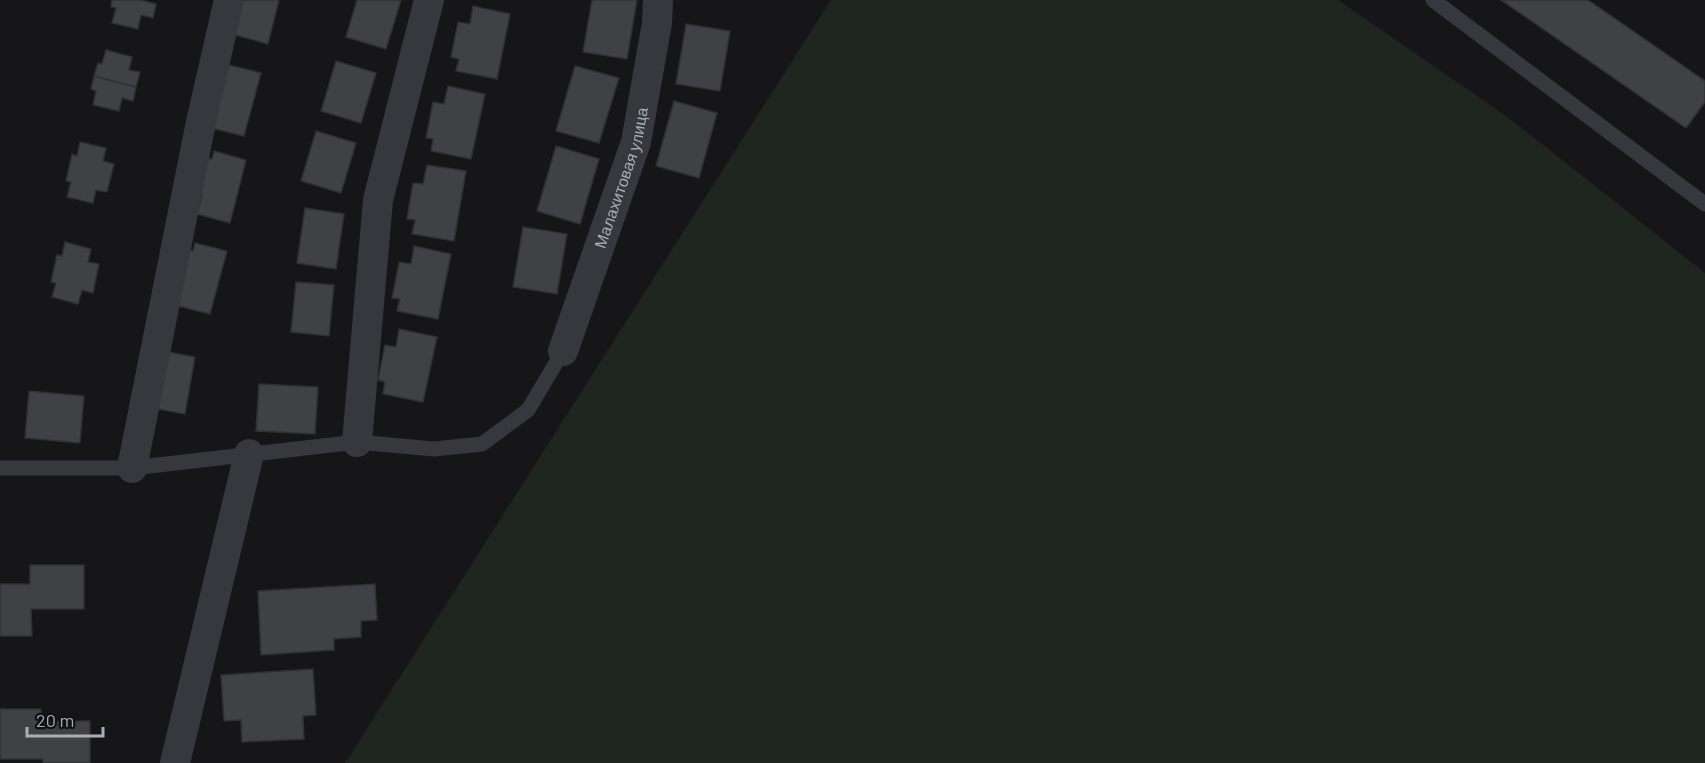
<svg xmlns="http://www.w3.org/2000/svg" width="1705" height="763" font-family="Barlow,sans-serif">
  <rect width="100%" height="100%" fill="#161618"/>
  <!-- grass -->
  <path fill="#1e261f" d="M831,0H1338L1509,118L1705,273V763H345Z"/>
  <!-- building -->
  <path fill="#404145" stroke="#303034" stroke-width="1.5" d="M112,0H140L156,4L153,18L141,15L138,29L112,23L116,8L111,7Z
    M234,0H279L268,44L235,35Z
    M357,0H401L386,49L346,37Z
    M592,0H637L627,59L583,52Z
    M1501,0H1588L1705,81V102L1686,128Z
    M473,6L510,14L497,79L456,71L459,59L451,57L458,22L470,24Z
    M686,24L730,31L720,91L676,84Z
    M106,50L132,57L129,70L140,72L136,87L94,76L98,63L102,64Z
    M336,61L376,73L361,123L321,111Z
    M229,65L261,73L244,136L211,128Z
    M575,66L619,78L599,143L556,131Z
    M94,76L136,87L133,101L122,98L119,111L93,105L96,91L91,89Z
    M448,86L485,94L471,159L431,151L433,139L426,138L433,102L444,104Z
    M674,101L717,113L699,178L656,166Z
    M316,131L356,143L341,193L301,181Z
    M80,142L106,148L103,161L114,164L107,192L96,190L93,203L67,197L71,182L66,181L72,154L77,156Z
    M556,146L599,159L580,224L537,211Z
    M214,151L246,160L230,223L197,214L202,196L192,194L202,157L212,159Z
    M427,165L466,171L454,241L412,234L415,220L407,219L413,183L423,184Z
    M305,208L344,214L336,269L297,263Z
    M523,227L567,234L557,294L513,287Z
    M65,242L91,249L88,262L99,264L93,293L82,290L78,304L52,297L56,283L51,282L57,255L62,256Z
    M195,243L227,251L210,314L178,306L183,248L193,251Z
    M414,246L451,254L438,319L397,311L400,299L392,298L399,262L411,264Z
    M296,282L334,285L329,336L291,332Z
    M399,329L437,337L423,402L383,394L385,382L378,380L385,345L396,347Z
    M163,351L195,357L185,414L152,408Z
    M259,384L318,387L315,434L256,431Z
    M29,391L84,396L80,443L25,438Z
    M30,565H84V609H31L32,636H0V584H30Z
    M375,584L377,620L361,621V637L334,639V650L261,655L258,591Z
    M313,669L316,715L303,716L304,739L242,742L241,720L224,721L221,675Z
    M0,709H41V721H90V763H43V759H0Z"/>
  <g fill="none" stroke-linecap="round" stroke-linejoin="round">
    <!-- lane -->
    <path stroke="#37383d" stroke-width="15" d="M1433,0L1705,204
      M0,468H132L357,442L434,449L482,444L528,410L563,351"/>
    <!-- street -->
    <g stroke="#37383d" stroke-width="30">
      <path id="s1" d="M563,351L636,142L657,23L658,0"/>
      <path d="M357,442L378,200L429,0"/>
      <path d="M132,468L201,122L229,0"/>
      <path d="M175,763L249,454"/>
    </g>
  </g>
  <g text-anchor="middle" stroke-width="6" stroke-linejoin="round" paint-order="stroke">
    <!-- street labels -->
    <g font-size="16" fill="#a8adb8" stroke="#111113">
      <text dy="6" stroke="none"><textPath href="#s1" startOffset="183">Малахитовая улица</textPath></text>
    </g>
  </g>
  <!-- scale -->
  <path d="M27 727v9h76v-9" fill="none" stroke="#a8adb8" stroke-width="3"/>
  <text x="36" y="727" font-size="18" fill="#a8adb8" stroke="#111113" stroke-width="4.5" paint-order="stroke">20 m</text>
</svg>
